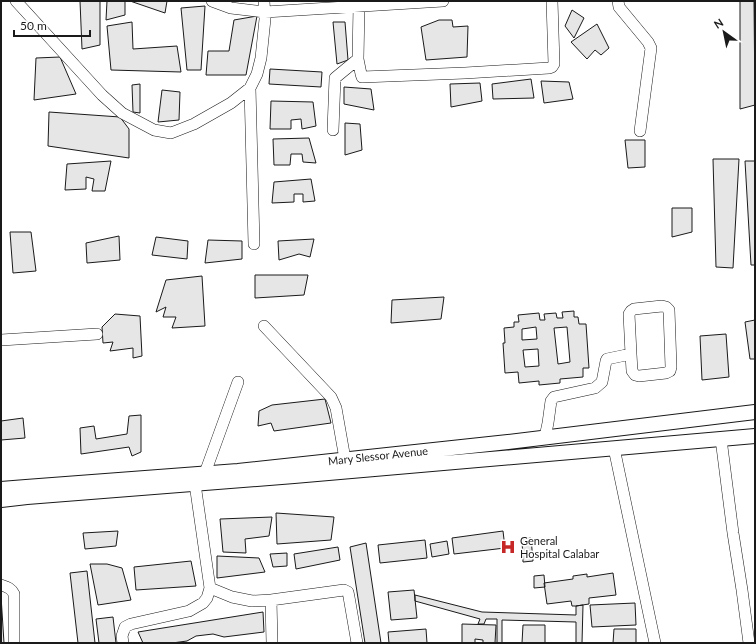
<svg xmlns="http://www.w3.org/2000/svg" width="756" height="644" font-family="Lato,sans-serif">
  <rect width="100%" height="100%" fill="#fff"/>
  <!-- building -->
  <path fill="#e6e6e6" stroke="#1a1a1a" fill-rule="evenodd" d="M80,1H100V45L82,49Z
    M107,1H125V15L106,20Z
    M130,1H167L165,13Z
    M740,1H754L755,105L740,109Z
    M205,6L201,70H187L181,8Z
    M572,10L584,18L574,38L565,26Z
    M257,16L246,75H206L208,51H229L234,20Z
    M439,20H452L453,27L468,26L467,57L426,60L421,27Z
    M132,22L133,49L177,46L181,72L111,70L107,26Z
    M333,22H345L348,60L337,64Z
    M597,24L609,48L601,55L595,50L587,59L571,42Z
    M60,57L76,94L34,100L36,58Z
    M270,69L322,72L321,87L269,84Z
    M531,79L534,98L493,99L492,84Z
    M541,81L569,82L573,99L544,103Z
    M480,83L482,101L451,107L450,84Z
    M140,84V113L133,112L132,85Z
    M344,87L371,89L374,110L344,104Z
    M162,90L180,92L179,120L158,122Z
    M271,101L313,102L316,126L302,129L301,119L291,120V129H270Z
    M49,112L120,117L129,129V158L48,146Z
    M345,123L360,124L362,150L345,155Z
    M309,138L316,163L303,162L302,154H291L290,165H274L273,139Z
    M625,140H645V167L628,168Z
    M713,159H739L733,268L716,267Z
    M111,161L105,191H92L94,179L86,177V189L65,190L67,164Z
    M745,161H755V265H751Z
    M311,179L315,201L303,202V194H294V202L272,203L274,182Z
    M672,208H692V232L672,237Z
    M10,232H31L36,271L13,273Z
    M119,236L120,260L87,263L86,243Z
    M156,237L188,241L187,259L152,255Z
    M314,239L310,257L299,254L279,260L278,241Z
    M208,240L242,241V259L205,263Z
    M255,275H308L304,295L255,298Z
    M202,276L205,326L172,328L176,317H163L166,307L156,312L166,280Z
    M444,297L441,319L391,323L392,300Z
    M574,311V317H578L579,324H586L589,368H583V377L560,379V383L539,385V381L519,383L518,372L505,373L503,343H505L504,328L514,327V322H519L518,315L539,313L540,320H545L544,314L556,313L557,318H563L562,312ZM536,327L537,339L522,340V329ZM567,327L570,362L558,364L554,328ZM538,349L539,366L525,367L523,350Z
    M115,314L140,316L142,356L133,358V348L110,351L113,342L103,343L102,327Z
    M755,320V359H750L745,322Z
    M726,334L729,377L702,380L700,336Z
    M325,399L331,423L274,431L271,423L258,426L259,411L272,405Z
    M141,415V452L132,456L129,447L81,454L80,428L94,426L96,439L127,434L129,416Z
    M23,418L25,438L1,440V421Z
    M276,513L334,517L331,540L277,544Z
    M272,517L269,536L245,539L246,553L223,552L220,519Z
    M118,531L116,546L85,549L83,533Z
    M503,531L505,548L454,554L452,538Z
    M531,538L533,561L523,562L522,539Z
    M425,540L427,558L380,563L378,545Z
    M447,541L449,554L432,557L430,544Z
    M366,543L381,643H365L350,547Z
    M338,547L340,560L296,569L294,554Z
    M287,553V566L273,567L270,554Z
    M217,556L259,558L265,572L217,578Z
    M191,561L196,586L136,590L134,567Z
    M90,564H107L122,568L131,600L98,605Z
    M87,571L95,643H78L70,573Z
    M613,573L616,595L589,598V604L576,606H572L571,601L547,604L544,583L573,579V576L587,574V577Z
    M544,575L545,587L534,588V576Z
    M414,590L417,618L391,620L388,592Z
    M415,595L482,612L576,615V606L583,605L582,643H576V622L502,620V643H497V619H486L484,624H478L480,619L415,601Z
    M1,596L4,643H1Z
    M635,603L636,625L592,627L590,605Z
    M263,612L264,632L224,637L213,634L196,636L187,641L172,643H143L138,632Z
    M113,617L116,643H99L96,619Z
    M462,624L496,625L495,643H483V640L475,639V643H462Z
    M523,625H545V643H522Z
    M426,629L427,643H389L388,632Z
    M614,629H636V643H613Z"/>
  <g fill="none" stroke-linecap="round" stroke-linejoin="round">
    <!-- minor casing -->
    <g stroke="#1a1a1a" stroke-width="12">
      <path id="minor" d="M16,1L102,95L122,113L154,130L171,133L194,124L231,103L250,88L257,74L261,58L265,19L264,1
        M212,1L231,8L265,12L443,1
        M618,1L619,7L648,42L651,48L640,131
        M358,59L361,74L362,77L465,73L549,68L552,67L554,64L552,1
        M250,88L254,244
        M333,130L335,78L358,59L359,6
        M264,326L331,397L336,408L345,459
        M1,340L97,334
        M545,437L548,423L551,401L554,397L595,388L602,382L606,361L607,359L631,354L629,314L631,311L634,309L662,306L666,307L669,310L671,367L670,371L666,373L639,376L635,375L632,371L631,354
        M721,439L733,533L742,590L749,643
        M614,448L655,643
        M205,473L238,382
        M1,585C7,587 11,588 14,594V643
        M210,588L232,597L252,601L271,600L344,590L348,592L349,597L357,643
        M271,600L272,643
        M123,643L122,636L125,627L131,624L189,611L203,603L207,598L210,588L195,484"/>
    </g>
    <!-- major casing -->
    <g stroke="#1a1a1a" stroke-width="16">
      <path id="major" d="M1,489L26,487L238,471L508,442L755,412
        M1,500L27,497L294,476L755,436"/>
    </g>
    <!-- minor -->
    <use href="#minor" stroke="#fff" stroke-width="11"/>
    <!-- major -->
    <use href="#major" stroke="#fff" stroke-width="14"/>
  </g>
  <!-- icons -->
  <defs>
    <g id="hospital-bare" transform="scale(1.2)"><path d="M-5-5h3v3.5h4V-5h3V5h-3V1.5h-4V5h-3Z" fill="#c62828" stroke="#fff" stroke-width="2.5" paint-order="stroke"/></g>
  </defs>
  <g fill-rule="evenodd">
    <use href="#hospital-bare" x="508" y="547"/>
  </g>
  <g text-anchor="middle" stroke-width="3" stroke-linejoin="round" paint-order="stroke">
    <!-- street labels -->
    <g font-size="11" fill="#1a1a1a" stroke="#fff">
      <text transform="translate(378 456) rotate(-6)" y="4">Mary Slessor Avenue</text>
    </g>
    <!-- poi labels -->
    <g font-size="11" fill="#1a1a1a" stroke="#fff" text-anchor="start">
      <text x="520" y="545">General<tspan x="520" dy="13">Hospital Calabar</tspan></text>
    </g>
  </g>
  <!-- border -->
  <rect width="756" height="644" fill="none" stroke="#1a1a1a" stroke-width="4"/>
  <!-- north arrow -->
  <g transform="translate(724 32) rotate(327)" stroke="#ffffff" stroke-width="3" paint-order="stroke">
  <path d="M0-3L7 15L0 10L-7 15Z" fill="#1a1a1a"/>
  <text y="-6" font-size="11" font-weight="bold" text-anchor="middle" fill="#1a1a1a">N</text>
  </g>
  <!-- scale -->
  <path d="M14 30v6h76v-6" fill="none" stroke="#1a1a1a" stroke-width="2"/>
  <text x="20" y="30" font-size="12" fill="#1a1a1a" stroke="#ffffff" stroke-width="3" paint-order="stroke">50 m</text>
</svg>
